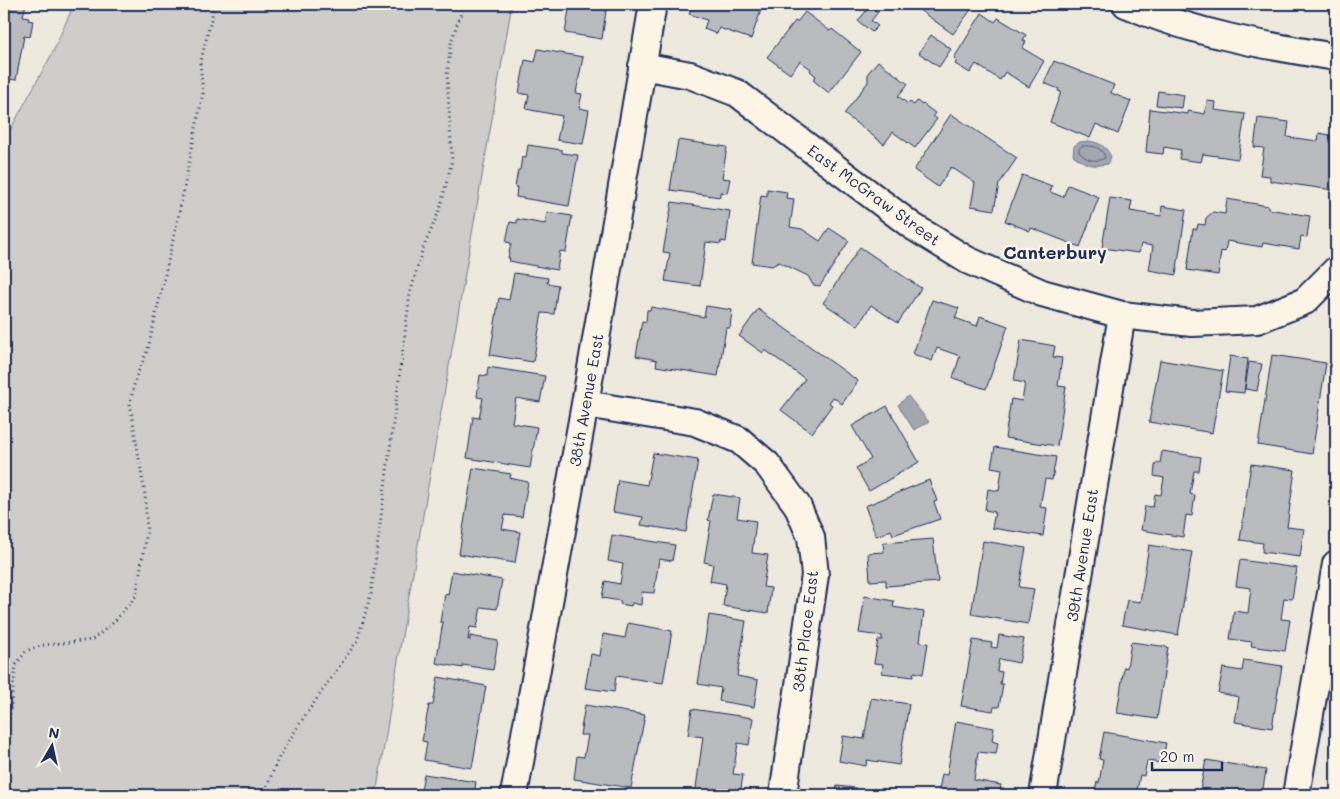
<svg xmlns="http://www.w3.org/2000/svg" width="1340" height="799" font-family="Mali,sans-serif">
  <rect width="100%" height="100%" fill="#eee9dd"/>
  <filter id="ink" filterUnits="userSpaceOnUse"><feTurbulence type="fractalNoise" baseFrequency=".02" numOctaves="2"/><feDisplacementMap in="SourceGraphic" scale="10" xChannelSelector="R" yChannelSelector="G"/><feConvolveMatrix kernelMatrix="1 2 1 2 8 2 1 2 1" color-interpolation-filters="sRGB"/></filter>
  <g filter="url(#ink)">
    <!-- green -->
    <path fill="#cfcdca" stroke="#757e94" d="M74,4H512L402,636L376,795H4V141L53,52Z"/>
    <!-- water -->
    <path fill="#a2a7af" stroke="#6c778f" d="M1089,141C1100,143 1106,146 1111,157L1108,164C1092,167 1086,165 1073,155L1074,146L1080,142Z
      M908,396L929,422L914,430L898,405Z"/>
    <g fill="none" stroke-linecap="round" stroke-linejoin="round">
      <!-- shore -->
      <path stroke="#515f7e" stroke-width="1" d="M1082,146C1092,145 1103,147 1105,158C1095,163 1086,160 1079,152V149Z"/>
    </g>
    <!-- building -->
    <path fill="#babbbe" stroke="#1b2f5e" d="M4,4H26L23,16L29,17L28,20L33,21L30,37L24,36L16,80L4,78Z
      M570,4H607L602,39L565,33Z
      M693,4H775L774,8L763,4L751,39L719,28L717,34L704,29L707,20L689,14Z
      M911,4H979L976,8L973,7L953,34Z
      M870,6L878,12L871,21L878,26L872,32L858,21Z
      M805,12L830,31L832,29L861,52L829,93L813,80L816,76L810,71L811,69L800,61L790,74L767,57L795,21L797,22Z
      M982,13L995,22L998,18L1026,35L1023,40L1026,42L1022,48L1044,61L1029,87L1005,72L1000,80L976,64L970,73L955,64L957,60L954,58Z
      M931,35L951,49L939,67L919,53Z
      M538,49L583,57L576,93L582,94L579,108L589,110L583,144L557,140L562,116L526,109L529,95L519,93L525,60L535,62Z
      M878,61L908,84L898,96L908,104L910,102L914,105L917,101L922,105L923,104L935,113L933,116L937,119L915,148L893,132L884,144L844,114L868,82V73Z
      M1054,61L1114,85L1111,93L1131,101L1118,134L1096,124L1090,138L1050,122L1061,92L1058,91L1059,89L1044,83Z
      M1158,91L1184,95L1182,108L1156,105Z
      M1207,101L1216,102L1215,110L1245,114L1238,159L1203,154L1201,162L1179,159L1181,150L1164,147L1163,154L1146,152L1150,109L1188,114V111L1205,114Z
      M951,114L1017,158L999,184L994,210L971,206L975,183L951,167L938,187L914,170Z
      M1258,118L1289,122L1287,137L1318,141L1319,133L1336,136V166L1333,190L1270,181V176L1260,175L1264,148L1254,147Z
      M678,140L727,147L722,178L730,179L727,193L720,192V197L670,190Z
      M528,145L562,150V153L578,155L569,206L516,197L517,187H515L518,170H520L522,157L526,158Z
      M1022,175L1052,186L1050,192L1063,197L1068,185L1099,197L1080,247L1031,228L1030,231L1005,221Z
      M767,189L787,192L786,198L794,199L790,227L802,229L820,241L829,228L849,241L820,286L813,285L808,276L779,262L772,266L752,263L761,195L767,196Z
      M1110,198L1132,201L1130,211L1161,216L1162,206L1186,210L1176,275L1149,270L1153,246L1141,244L1139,253L1102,248Z
      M1227,199L1268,206V209L1310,216L1307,237L1301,236L1299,249L1263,243L1262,247L1227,241L1225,252L1221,251L1218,275L1187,270L1193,229H1197L1198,224L1205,225L1206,218L1213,212L1225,214Z
      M672,202L730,211L726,242L721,241V244L706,242L700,286L665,281L670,253L663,252Z
      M547,212L572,216L566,252L560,251L557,270L509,261L510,258H508L511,243L506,242L510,222L517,223V219L545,224Z
      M860,247L921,288L898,323L871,305L858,326L823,303Z
      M514,273L548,278L547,283L558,285L554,314L542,313L533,362L490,355L499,298L509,300Z
      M932,300L959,308L955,318L977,326L980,316L1008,326L986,389L953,378L960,356L937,348L932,361L913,354Z
      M706,306L732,310L730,328H726L718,376L656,366L657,360L636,356L642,321L646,322L647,310H650L651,307L704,317Z
      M758,309L858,381L842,404L833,397L829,403L832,405L812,433L781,410L805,379L765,350L763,353L739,336Z
      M1021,340L1055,346L1053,357L1062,358L1058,386L1066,387L1057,446L1005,438L1011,399L1022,401L1025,383L1014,381Z
      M1272,355L1326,363L1312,454L1258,445Z
      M1230,356L1248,359L1244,393L1225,391Z
      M1160,360L1223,371L1212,433L1149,422Z
      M1249,362L1262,364L1257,391L1245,389Z
      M488,367L545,376L540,402L516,398L512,423L537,427L530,468L467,458L473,417L479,418L483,398L477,397L480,375L487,376Z
      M887,406L919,462L869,491L856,468L871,459L852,426Z
      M995,447L1056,457L1052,480L1045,479L1040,507L1047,508L1043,536L992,528L995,512L985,510L988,489L999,491L1002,469L991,467Z
      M1162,451L1201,457L1199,471H1194L1190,494L1195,495L1192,516L1186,515L1183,537L1141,530L1145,506L1153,507L1155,494L1161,495L1164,478L1154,476L1155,466L1157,462L1160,463Z
      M653,453L698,460L686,532L641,525L643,517L613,512L618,480L647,485Z
      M1251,464L1295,470L1287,527L1304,529L1300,557L1262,552L1263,543L1240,540Z
      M473,468L511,474L510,478L528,482L522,517L505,515L502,529L520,532L515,563L459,554Z
      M929,480L937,501L934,502L940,519L893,535L891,530L876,536L865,506Z
      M713,494L740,498L737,518L756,521L752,553L768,555L763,587L771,588L768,613L723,606L726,584L710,581L713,564L704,562L711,521L708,520Z
      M612,535L675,545L672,561L659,559L654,593L642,592L641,605L632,603L631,606L620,604L621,601L602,598L605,581L620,584L623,564L608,561Z
      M933,539L938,582L886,586V580L870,581L868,553L884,552L883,543Z
      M983,541L1026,548L1019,587L1034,589L1028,624L971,614Z
      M1149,545L1192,552L1178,635L1122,625L1127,600L1140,602Z
      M1240,560L1297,568L1292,599L1284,598L1281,619L1290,620L1285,651L1251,646L1252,642L1230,639L1234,611L1248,613L1251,588L1236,586Z
      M452,571L502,580L497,609L481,607L477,628L470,627L468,640H470V636L498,641L493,670L463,665V668L436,663L443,622H440L445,594L448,595Z
      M865,596L894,601L893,607L924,612L920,642L928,643L923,674L914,672L913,677L882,673L883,664L874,663L878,640H882V636L859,633Z
      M709,615L746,621L737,676L758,680L754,707L719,701L721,688L698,684Z
      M628,623L672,631L663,683L616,676L614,692L585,688L591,654L600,656L603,634L625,638Z
      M999,635L1024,639L1019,663L999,659L997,671L1002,672L1000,684H1003L999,707H994L993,711L961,706L973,640L992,643L991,647L997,648Z
      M1131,642L1168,647L1157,719L1117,713L1124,667L1127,668Z
      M1244,660L1282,666L1272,728L1235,722L1239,697L1218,693L1223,668L1242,671Z
      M438,677L486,686L472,768L424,760L427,742L422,741L429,705H433Z
      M871,698L909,704L899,765L867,760L866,766L839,761L843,736L864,739Z
      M585,705L645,715L631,788L574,779L577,756L584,757L588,735H580Z
      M692,709L753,718L749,745L738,743L733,774L743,775L740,795H695L703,737L688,735Z
      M956,721L994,728L992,741L998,743L996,754L978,752L974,780L1001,785L999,795H938L942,774L947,775Z
      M1104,732L1166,743L1162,763L1147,761L1144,776L1140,775L1137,790H1139V795H1094L1097,782L1099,783L1103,760L1099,759Z
      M1206,760L1266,770L1262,795H1199Z
      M424,774L476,782L474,795H420Z
      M837,786L856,788V791L883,795H832V792H836Z
      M572,791L602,795H571Z"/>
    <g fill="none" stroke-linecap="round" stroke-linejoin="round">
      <!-- minor casing -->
      <g stroke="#1b2f5e" stroke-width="30">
        <path id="minor" d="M1126,4C1192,33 1265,46 1336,57
          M642,66L690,75L737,93L912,226L967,260L1042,293L1122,315L1192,323L1257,320L1305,301L1336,270
          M585,404L695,422L739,440L767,464L797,505L811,537L815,575L783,795
          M514,795L585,404L653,4
          M1043,795L1122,315
          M1296,795L1336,564"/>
      </g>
      <!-- path -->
      <path stroke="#1b2f5e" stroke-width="3" stroke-dasharray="1 4" stroke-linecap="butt" d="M4,759L16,665L26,651L43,645L92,640L113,623L136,596L147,531L145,495L130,403L136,377L148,349L178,218L203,93L200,64L215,4
        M263,795L279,757L302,720L357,641L371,594L410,294L422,251L440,209L452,160L447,75L451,42L464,4"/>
      <!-- minor -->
      <use href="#minor" stroke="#fcf5e5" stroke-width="26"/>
    </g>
  </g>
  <g text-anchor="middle" stroke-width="5" stroke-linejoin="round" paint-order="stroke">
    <!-- street labels -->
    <g font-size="16" fill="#1b2f5e" stroke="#fcf5e5">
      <text transform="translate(874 195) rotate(36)" y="6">East McGraw Street</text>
      <text transform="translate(586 400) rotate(-80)" y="6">38th Avenue East</text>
      <text transform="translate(1082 555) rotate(-81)" y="6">39th Avenue East</text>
      <text transform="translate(805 631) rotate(-83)" y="6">38th Place East</text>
    </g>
    <!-- neighbourhood labels -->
    <g font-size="18" font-weight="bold" fill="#1b2f5e" stroke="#fcf5e5">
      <text x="1055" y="259">Canterbury</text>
    </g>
  </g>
  <!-- margin -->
  <rect width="1340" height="799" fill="none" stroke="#fcf5e5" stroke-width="20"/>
  <rect x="10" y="10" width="1320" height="779" fill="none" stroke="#1b2f5e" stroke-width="2" filter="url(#ink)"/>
  <!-- north arrow -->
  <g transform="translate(52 746) rotate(9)" stroke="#fcf5e5" stroke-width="4" paint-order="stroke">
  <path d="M0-4L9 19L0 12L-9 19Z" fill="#1b2f5e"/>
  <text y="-8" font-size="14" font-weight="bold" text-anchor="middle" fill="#1b2f5e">N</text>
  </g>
  <!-- scale -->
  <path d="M1152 762v8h70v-8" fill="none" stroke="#1b2f5e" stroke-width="2.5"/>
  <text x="1160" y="762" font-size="15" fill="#1b2f5e" stroke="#fcf5e5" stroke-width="4" paint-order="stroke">20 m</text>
</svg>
